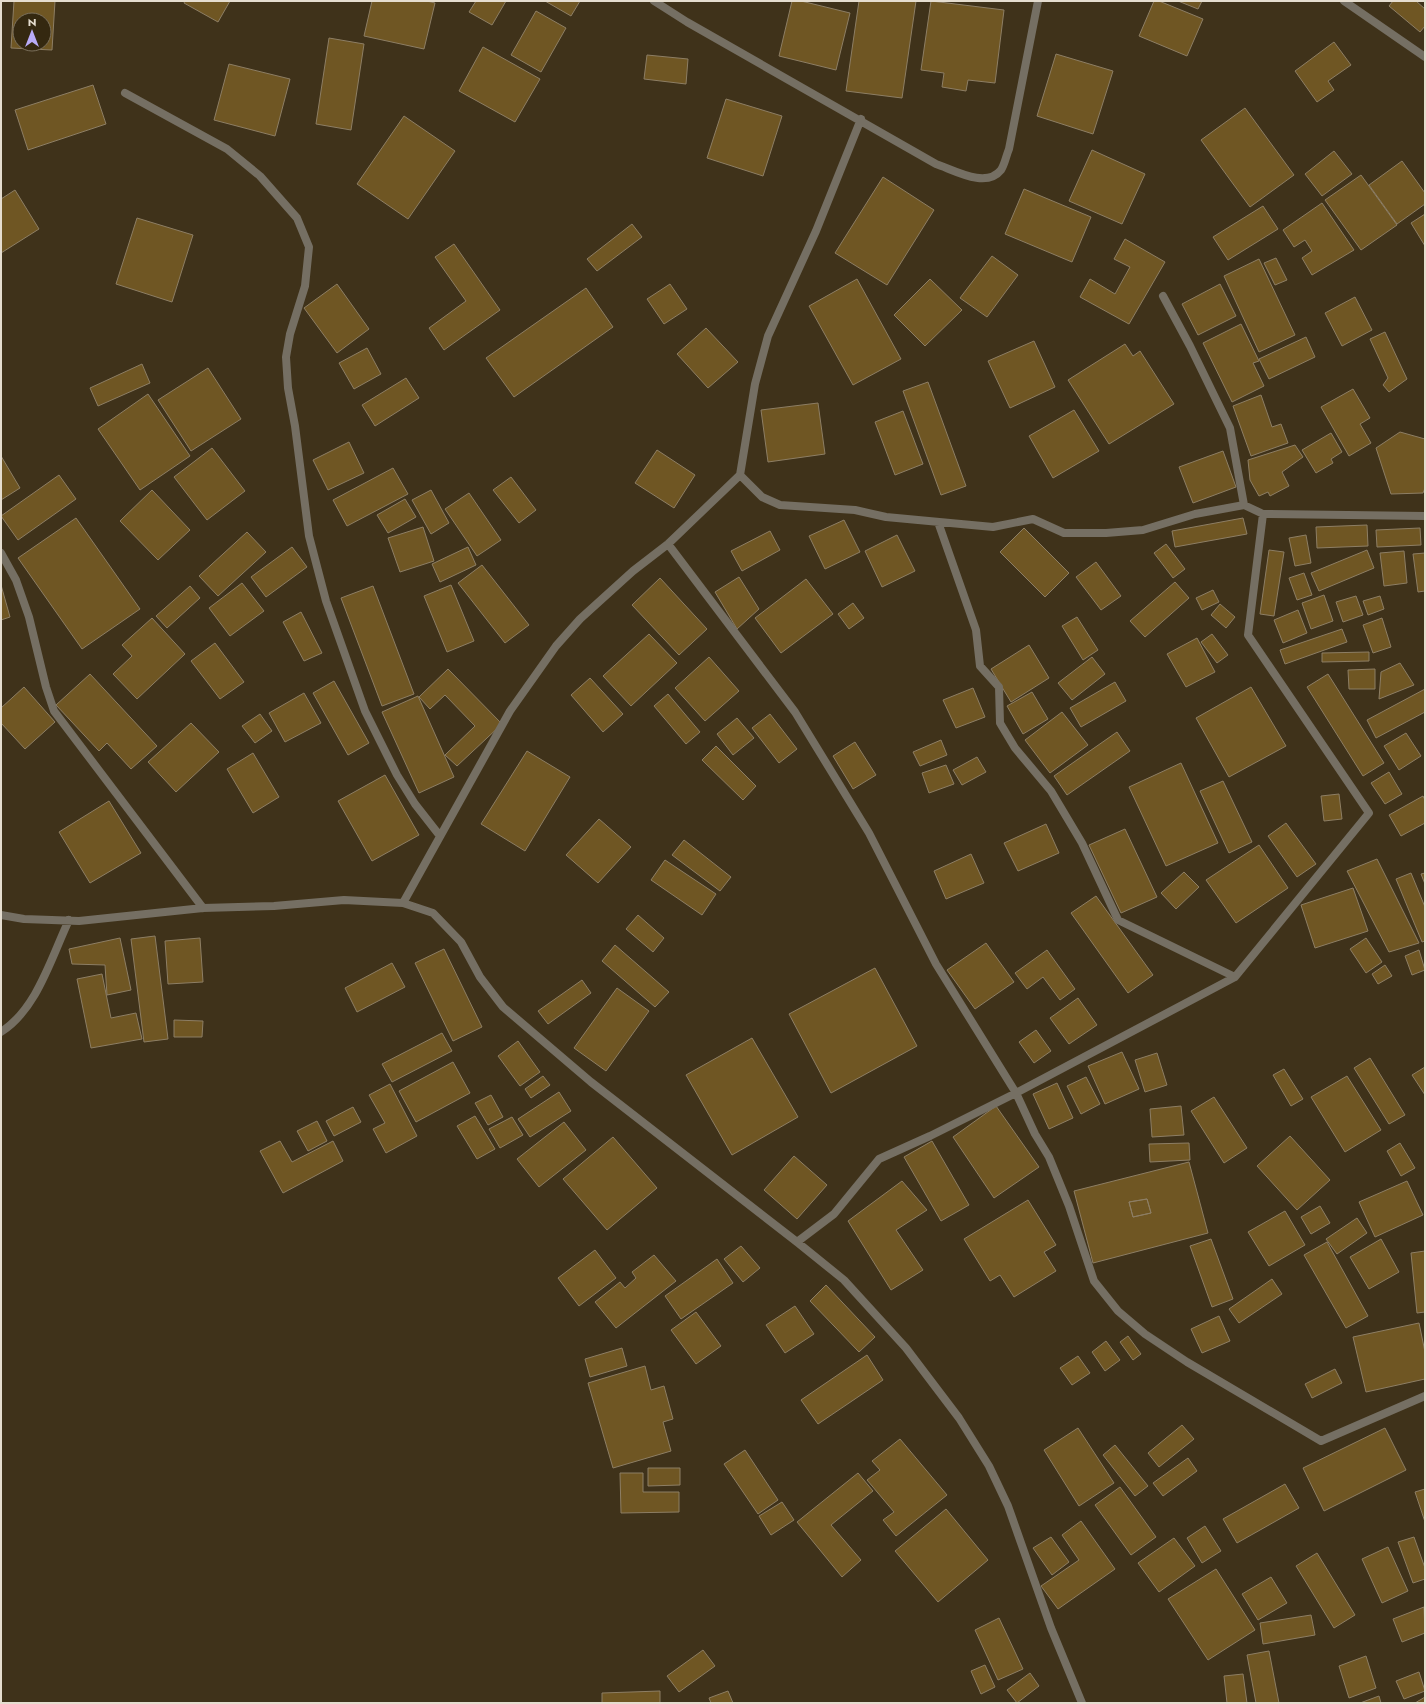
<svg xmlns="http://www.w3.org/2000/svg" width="1426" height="1704" font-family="Jost,sans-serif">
  <rect width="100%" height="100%" fill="#3f321a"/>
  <!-- building -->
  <path fill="#6f5623" stroke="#8d7e64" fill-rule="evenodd" d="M14,1H55L52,50L11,48ZM20,20H44V44H20Z
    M185,1H230L218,22L184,3Z
    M372,1H427L435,3L424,49L364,36Z
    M476,1H506L492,25L469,12Z
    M545,1H580L571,16Z
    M792,1H801L850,13L836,70L779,56Z
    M859,1H916L902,98L846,91Z
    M931,1L1004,10L995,83L968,80L966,91L942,87L944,73L921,70Z
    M1154,1H1159L1203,19L1187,56L1139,36Z
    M1178,1H1202L1198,9Z
    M1393,1H1416L1425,9V26L1420,32L1389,6Z
    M536,11L566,28L541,72L511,55Z
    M329,38L364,44L351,130L316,124Z
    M1334,42L1351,65L1328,81L1334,90L1317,102L1295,71Z
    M483,47L540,79L515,122L459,91Z
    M1056,54L1113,71L1093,134L1037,116Z
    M647,55L688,59L686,84L644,79Z
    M229,64L290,79L275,136L214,120Z
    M93,85L106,124L28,150L15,110Z
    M726,99L782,116L763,176L707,158Z
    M1245,108L1294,175L1250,207L1201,140Z
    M404,116L455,151L408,219L357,184Z
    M1092,150L1145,174L1122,224L1069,201Z
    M1334,151L1352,174L1322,196L1305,174Z
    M1402,161L1425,193V204L1397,224L1369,185Z
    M1361,175L1397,225L1361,250L1325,200Z
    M883,177L934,210L887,285L835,253Z
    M1024,189L1091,217L1072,262L1005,234Z
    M15,190L39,229L1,253V199Z
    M1322,203L1354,250L1312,275L1302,258L1312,251L1305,240L1294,247L1283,230Z
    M1263,206L1278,229L1228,260L1213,237Z
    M1425,214V246L1411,223Z
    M137,218L193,235L172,302L116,284Z
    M632,224L642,237L597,271L587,259Z
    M1125,239L1165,262L1129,324L1080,297L1090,279L1115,294L1130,267L1114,259Z
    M454,244L500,310L444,350L429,328L466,301L435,257Z
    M992,256L1018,275L987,317L960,298Z
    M1276,258L1287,280L1275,285L1264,263Z
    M1259,259L1295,335L1259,352L1224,276Z
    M857,279L901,359L853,385L809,306Z
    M930,279L962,310L925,346L894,315Z
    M337,284L369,329L337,353L304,308Z
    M670,284L687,309L664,324L647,299Z
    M1220,284L1236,316L1198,335L1182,304Z
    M586,288L613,327L514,397L486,358Z
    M1355,297L1372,330L1342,346L1325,313Z
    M1241,324L1259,361L1253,363L1264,386L1232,402L1203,343Z
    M706,328L738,362L708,388L677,354Z
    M1385,332L1407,379L1389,392L1383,385L1388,378L1370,339Z
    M1306,337L1315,357L1269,379L1259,359Z
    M1034,341L1055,387L1010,408L988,361Z
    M1125,344L1133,356L1140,351L1174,404L1109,444L1068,380Z
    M367,348L381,374L354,389L339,363Z
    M142,364L150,383L98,406L90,388Z
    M208,368L241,419L191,451L158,400Z
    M406,378L419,398L375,426L362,405Z
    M928,382L966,486L941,495L903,391Z
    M1353,389L1370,418L1360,424L1371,443L1349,456L1321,407Z
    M148,394L190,456L140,490L98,429Z
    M1261,395L1272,427L1281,424L1288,443L1251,456L1233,406Z
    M818,403L825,454L768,462L761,410Z
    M1074,410L1099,451L1053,478L1029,436Z
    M903,411L923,464L895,475L875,422Z
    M1400,432L1425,439V488L1423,493L1391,494L1376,448Z
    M1331,433L1342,452L1331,459L1333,463L1316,473L1302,450Z
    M349,442L364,473L328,490L313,460Z
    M1295,445L1303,457L1282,472L1289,486L1270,496L1268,492L1259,496L1250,480L1248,460Z
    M212,448L245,491L207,520L174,477Z
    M657,450L695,475L674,508L635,483Z
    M1223,451L1236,487L1193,503L1179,467Z
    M1,456L20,488L1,500Z
    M393,468L408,494L347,526L333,500Z
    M59,475L76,499L18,540L1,516Z
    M511,477L536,510L519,523L493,490Z
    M152,490L190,530L158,560L120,521Z
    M431,490L449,523L431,534L412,500Z
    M469,493L501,540L477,556L445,509Z
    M405,499L416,517L388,533L377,515Z
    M76,518L140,609L82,649L18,558Z
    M1243,518L1247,534L1175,547L1172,531Z
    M844,520L860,552L825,569L809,536Z
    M1367,525L1368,546L1317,548L1316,527Z
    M423,527L434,561L400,572L388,538Z
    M1024,528L1069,573L1045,597L1000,552Z
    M1420,528L1421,545L1377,547L1376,530Z
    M770,531L780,550L742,571L731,551Z
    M247,532L266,552L218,596L199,576Z
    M897,535L915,571L882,587L865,551Z
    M1306,535L1311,563L1295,566L1289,538Z
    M1166,544L1185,569L1173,578L1154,553Z
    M292,547L307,567L266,597L251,577Z
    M468,547L476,565L440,582L432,564Z
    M1269,550L1284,552L1274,616L1260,614Z
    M1367,550L1374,568L1319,591L1311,573Z
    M1404,551L1407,583L1384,586L1380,553Z
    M1425,553V591L1418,592L1413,554Z
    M1096,562L1121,596L1101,610L1076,577Z
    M482,565L529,625L505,643L458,583Z
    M1304,573L1312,595L1297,600L1289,578Z
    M739,577L759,609L737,629L715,592Z
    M660,578L707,629L679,655L632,605Z
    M806,579L833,614L781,653L755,618Z
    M1175,582L1189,598L1145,637L1130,621Z
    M242,583L264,611L230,636L209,608Z
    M1,585L10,617L1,620Z
    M451,585L474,641L447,652L424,596Z
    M190,586L200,598L167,628L156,616Z
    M373,586L414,694L382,706L341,598Z
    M1213,590L1219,602L1202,610L1196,598Z
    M1324,595L1333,621L1311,629L1302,603Z
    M1356,596L1363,615L1343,622L1336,602Z
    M1380,596L1384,609L1368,615L1363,601Z
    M853,603L864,618L849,629L838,614Z
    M1220,604L1235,617L1226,628L1211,615Z
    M1298,610L1307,633L1283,643L1274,620Z
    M301,612L322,653L304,661L283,622Z
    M1077,617L1098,650L1083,660L1062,626Z
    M152,618L185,654L137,699L113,674L132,656L122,645Z
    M1382,618L1391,647L1373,653L1363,625Z
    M1342,629L1347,642L1285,664L1280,650Z
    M649,634L677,663L631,706L603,676Z
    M1212,634L1228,655L1217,663L1201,642Z
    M1197,638L1215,672L1186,687L1167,654Z
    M215,643L244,682L220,699L191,661Z
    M1029,645L1049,678L1011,702L991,669Z
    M1369,652V661L1322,662V653Z
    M709,657L739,691L705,721L675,688Z
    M1092,657L1105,674L1072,700L1058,683Z
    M1400,663L1414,685L1379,699L1381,672Z
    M448,669L502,724L457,766L445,755L475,726L445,695L430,709L419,697Z
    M1375,669V689H1349L1348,670Z
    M90,674L157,746L131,769L107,743L99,751L56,705Z
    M1328,674L1384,763L1363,776L1307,687Z
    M590,678L623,714L603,732L571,695Z
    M334,681L369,743L348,755L313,693Z
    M1115,682L1126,701L1081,727L1070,708Z
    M24,687L55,722L25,749L1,723V708Z
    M1251,687L1286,746L1229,777L1196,718Z
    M973,688L985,717L956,728L943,700Z
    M1425,689V712L1376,738L1367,720Z
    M1032,692L1048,719L1023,734L1007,706Z
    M304,693L321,723L285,742L269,713Z
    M668,694L700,732L686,744L654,706Z
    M418,696L454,777L419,793L382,712Z
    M1062,712L1088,745L1050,773L1025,740Z
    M260,714L272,731L255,743L242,726Z
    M770,714L797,749L779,763L752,728Z
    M737,718L754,738L733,755L717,734Z
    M191,723L219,752L176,792L148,762Z
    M1117,732L1130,751L1067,795L1054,776Z
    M1406,733L1421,756L1399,770L1384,746Z
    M941,740L947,755L920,766L913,752Z
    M855,742L876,775L853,789L833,756Z
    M716,746L756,786L743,800L702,760Z
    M527,751L570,777L525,851L481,824Z
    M253,753L279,797L253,813L227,769Z
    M977,757L986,772L962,785L953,770Z
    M1181,763L1218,843L1166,866L1129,787Z
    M946,765L954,784L929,793L922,773Z
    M1389,772L1402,794L1385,804L1371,783Z
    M385,775L419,835L372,861L338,801Z
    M1223,781L1252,842L1229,853L1200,791Z
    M1339,794L1342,819L1324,821L1321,796Z
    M1423,796L1425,800V823L1401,836L1389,815Z
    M109,801L141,853L90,883L59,832Z
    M599,819L631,847L598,883L566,855Z
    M1286,823L1316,864L1297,877L1268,836Z
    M1046,824L1059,853L1018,871L1004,843Z
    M1125,829L1157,897L1121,913L1089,845Z
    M684,840L731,877L720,891L672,855Z
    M1259,845L1288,888L1236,923L1206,880Z
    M971,854L984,883L946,899L934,871Z
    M1377,859L1419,943L1389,952L1347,871Z
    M665,860L716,894L702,915L651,880Z
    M1184,872L1199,887L1176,909L1161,893Z
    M1411,873L1425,907V941L1422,942L1396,879Z
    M1425,873V884L1421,874Z
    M1353,888L1368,931L1315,948L1301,905Z
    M1096,896L1153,975L1128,993L1071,913Z
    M638,915L664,938L653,952L626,929Z
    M155,936L168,1039L144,1042L131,939Z
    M120,938L131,990L107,995L105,965L72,964L69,949Z
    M200,938L203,982L168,984L165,941Z
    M1366,938L1382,962L1366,973L1350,949Z
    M986,943L1014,982L975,1009L947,970Z
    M615,945L669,992L655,1007L602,961Z
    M444,949L482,1027L453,1041L415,963Z
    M1047,950L1075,989L1060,1000L1043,977L1027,989L1015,973Z
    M1419,950L1425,970L1412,975L1405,956Z
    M392,963L405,987L357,1012L345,988Z
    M1385,965L1392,976L1378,984L1372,974Z
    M875,968L917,1046L831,1093L789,1014Z
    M102,974L111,1018L136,1013L142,1039L91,1048L77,979Z
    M582,980L591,993L548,1024L538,1011Z
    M617,988L649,1011L606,1071L574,1048Z
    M1078,998L1097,1025L1069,1044L1050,1018Z
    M174,1020L203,1021L202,1037H174Z
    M1036,1030L1051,1051L1034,1063L1019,1042Z
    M442,1033L452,1051L392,1082L382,1064Z
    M752,1038L798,1117L732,1155L686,1075Z
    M518,1041L540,1072L520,1086L498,1056Z
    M1122,1052L1139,1089L1105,1104L1088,1066Z
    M1157,1053L1167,1085L1145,1092L1135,1060Z
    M1370,1058L1405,1115L1389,1124L1354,1068Z
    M453,1062L470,1093L416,1122L399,1091Z
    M1425,1067V1095L1412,1075Z
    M1284,1069L1303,1099L1291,1106L1273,1075Z
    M543,1076L550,1085L531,1098L525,1089Z
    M1347,1076L1381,1130L1345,1152L1311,1097Z
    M1086,1077L1100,1104L1081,1114L1067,1086Z
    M1057,1083L1073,1118L1049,1129L1033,1094Z
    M390,1084L417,1136L386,1153L373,1129L385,1123L369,1095Z
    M559,1092L571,1111L530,1137L518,1119Z
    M491,1095L503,1117L488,1125L475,1103Z
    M1214,1097L1247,1148L1224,1163L1191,1111Z
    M996,1106L1039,1167L994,1198L953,1137Z
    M1181,1106L1184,1135L1152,1137L1150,1109Z
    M353,1107L361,1122L334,1136L326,1121Z
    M475,1116L495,1149L477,1159L457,1126Z
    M512,1117L523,1135L500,1148L489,1129Z
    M317,1121L327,1141L308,1151L297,1131Z
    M564,1122L586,1150L539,1187L517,1159Z
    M1290,1136L1330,1180L1297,1210L1257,1166Z
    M613,1137L657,1188L607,1230L563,1179Z
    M280,1141L292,1162L333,1141L343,1161L283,1193L260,1151Z
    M932,1141L969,1205L941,1221L904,1157Z
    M1189,1143L1190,1160L1150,1162L1149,1144Z
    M1400,1143L1415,1168L1401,1176L1387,1151Z
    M794,1156L827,1185L797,1219L764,1190Z
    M1189,1162L1208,1233L1093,1263L1074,1191ZM1147,1199L1151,1213L1133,1217L1129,1202Z
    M902,1181L927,1210L896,1230L923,1270L891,1290L848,1221Z
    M1407,1181L1423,1215L1375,1237L1359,1202Z
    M1147,1199L1151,1213L1133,1217L1129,1202Z
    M1028,1200L1056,1245L1044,1252L1056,1271L1014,1297L1000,1275L990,1281L964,1239Z
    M1320,1206L1330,1223L1311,1234L1301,1217Z
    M1285,1211L1305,1245L1269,1266L1248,1232Z
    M1357,1218L1367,1233L1337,1254L1326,1239Z
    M1211,1239L1233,1299L1212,1307L1190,1246Z
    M1381,1239L1399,1272L1369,1289L1350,1257Z
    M1327,1242L1368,1316L1346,1328L1304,1255Z
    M741,1246L760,1268L743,1282L724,1259Z
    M595,1250L616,1278L579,1306L558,1278Z
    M1425,1251V1312L1417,1313L1411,1253Z
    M654,1255L676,1281L616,1328L595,1302L620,1282L625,1288L636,1278L632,1272Z
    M717,1259L733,1283L681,1319L665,1296Z
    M1272,1279L1282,1294L1239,1323L1229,1309Z
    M826,1285L875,1337L859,1352L810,1301Z
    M795,1306L814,1334L785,1353L766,1325Z
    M696,1312L721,1346L696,1364L671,1330Z
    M1219,1316L1230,1341L1202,1353L1191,1329Z
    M1419,1323L1425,1352V1379L1366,1392L1353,1337Z
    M1128,1336L1141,1354L1133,1360L1120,1342Z
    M1106,1341L1120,1360L1105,1371L1092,1352Z
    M622,1348L627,1366L590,1377L585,1359Z
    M867,1355L883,1380L818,1424L801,1400Z
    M1078,1356L1090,1373L1072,1385L1060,1368Z
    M645,1366L651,1390L664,1386L673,1419L663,1422L671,1451L613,1468L588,1383Z
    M1335,1369L1342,1383L1312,1398L1305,1384Z
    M1182,1425L1194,1439L1159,1467L1148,1453Z
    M1078,1428L1114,1483L1079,1506L1044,1450Z
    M1385,1428L1406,1470L1324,1511L1303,1468Z
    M900,1439L947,1495L896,1536L883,1520L894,1512L867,1480L880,1470L872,1461Z
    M1115,1445L1148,1486L1135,1496L1103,1455Z
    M745,1450L778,1500L758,1514L724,1464Z
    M1188,1458L1197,1471L1163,1496L1153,1483Z
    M648,1468H680V1485L648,1486Z
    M620,1473H643V1492H679V1512L621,1513Z
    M858,1473L873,1491L831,1525L861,1560L842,1577L797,1522Z
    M1285,1484L1299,1508L1237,1543L1223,1519Z
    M1120,1487L1156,1537L1131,1555L1095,1505Z
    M1425,1489V1522L1415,1492Z
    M782,1502L794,1520L771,1535L759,1516Z
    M946,1509L988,1560L938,1602L895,1551Z
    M1081,1521L1115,1569L1058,1609L1041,1586L1079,1560L1062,1535Z
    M1205,1526L1221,1551L1202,1563L1187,1538Z
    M1051,1537L1069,1562L1052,1575L1033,1548Z
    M1414,1537L1425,1568V1579L1413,1583L1398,1542Z
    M1174,1538L1195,1566L1159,1592L1138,1563Z
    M1388,1547L1408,1591L1382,1603L1362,1559Z
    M1317,1553L1355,1615L1334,1628L1296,1566Z
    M1216,1569L1255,1630L1208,1660L1168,1599Z
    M1271,1577L1287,1603L1258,1620L1242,1594Z
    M1424,1607L1425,1633L1402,1642L1393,1619Z
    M1311,1615L1315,1635L1263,1644L1260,1623Z
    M999,1618L1023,1669L998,1680L975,1630Z
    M703,1650L715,1666L679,1692L667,1676Z
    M1269,1651L1279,1703H1256L1247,1655Z
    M1366,1656L1376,1688L1349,1698L1339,1666Z
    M985,1665L995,1687L981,1694L971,1671Z
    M1419,1672L1425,1691L1404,1699L1396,1681Z
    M1030,1673L1039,1686L1017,1703L1007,1690Z
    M1243,1674L1247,1703H1227L1224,1676Z
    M660,1691V1703H602V1693Z
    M728,1691L733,1703H711L709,1698Z
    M1379,1696L1381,1703H1360Z
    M1425,1697V1703H1415Z"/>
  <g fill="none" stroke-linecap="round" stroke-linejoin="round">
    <!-- street -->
    <path stroke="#756f63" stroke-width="8" d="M654,1L687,22L936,164C954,170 986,189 1001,170C1005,164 1006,156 1009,149L1038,1
      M1344,1L1425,57
      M125,93L227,149L260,176L297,218L309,247L305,286L290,334L286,357L288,388L295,426L309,536L326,601L365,711L397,775L415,804L440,836
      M1163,296L1190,346L1230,428L1244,505
      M740,475L762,497L780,505L855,510L886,517L993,527L1033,519L1064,533H1106L1143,530L1195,514L1244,505L1263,514H1268
      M938,522L976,630L980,666L999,687L1000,723L1015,748L1051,791L1082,843L1118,920L1235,977
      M668,544L795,712L869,833L936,964L1016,1093L1035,1134L1049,1157L1069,1206L1094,1281L1118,1311L1145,1334L1187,1362L1321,1441L1425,1396
      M1,553L16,580L29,617L46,687L54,711L203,908
      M403,903L510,711L556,646L580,619L633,571L668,544L740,475L755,384L768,336L816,231L861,119
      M1,915L24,919L79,921L203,908L274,906L344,900L403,903L433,913L461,942L480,977L503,1007L591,1082L797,1242L844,1280L906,1348L959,1418L989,1466L1008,1506L1051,1628L1082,1703
      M1,1032C37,1009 51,958 69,920
      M797,1242L834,1214L879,1159L930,1136L1016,1093L1235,977L1369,813L1248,635L1263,514L1425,516"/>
  </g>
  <!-- border -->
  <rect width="1426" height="1704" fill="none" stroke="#e5ddcf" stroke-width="4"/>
  <!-- north arrow -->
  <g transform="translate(32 32)"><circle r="19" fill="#342810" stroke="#7b705c"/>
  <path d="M0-3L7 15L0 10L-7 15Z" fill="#b9abf7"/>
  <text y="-6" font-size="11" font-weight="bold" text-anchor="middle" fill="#e5ddcf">N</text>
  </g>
</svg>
